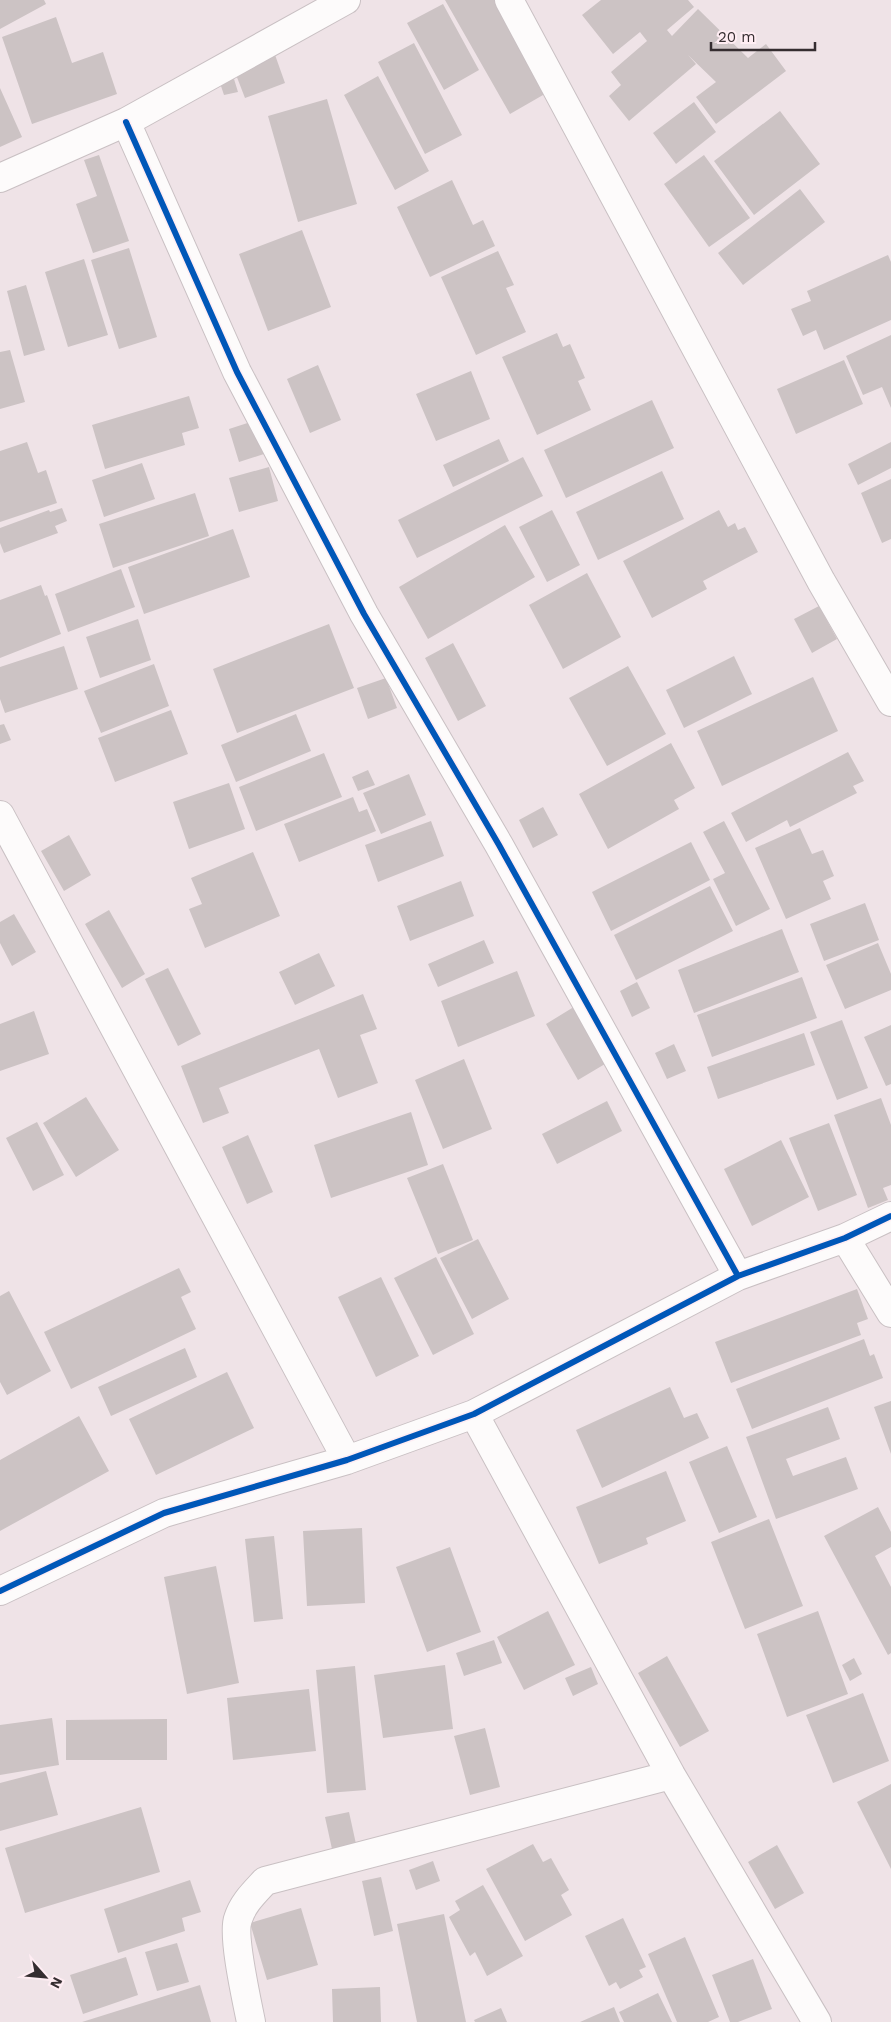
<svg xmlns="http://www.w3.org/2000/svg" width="891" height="2022" font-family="'Work Sans',sans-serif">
  <rect width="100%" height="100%" fill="#efe3e7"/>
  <!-- building -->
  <path fill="#ccc3c4" d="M0,0H44L46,4L0,29Z
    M445,0H498L550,91L510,114Z
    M601,0H688L694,7L667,30L672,36L698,9L748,58L766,44L786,71L716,124L696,97L716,82L688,55L696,64L629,121L609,96L621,85L611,72L647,41L640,32L613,54L582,15Z
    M443,4L479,70L444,90L407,23Z
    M56,17L72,63L103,52L117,94L32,124L2,37Z
    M414,43L462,135L425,154L378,62Z
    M274,52L285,83L245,98L233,67Z
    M378,76L429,171L395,190L344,95Z
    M234,79L238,92L224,95L220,83Z
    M0,88L22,137L0,147Z
    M327,99L357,204L298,222L268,116Z
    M694,102L716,132L676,164L653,133Z
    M780,111L820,164L754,215L714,161Z
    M99,155L129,241L93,253L76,204L97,196L84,160Z
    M704,155L750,218L709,247L664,184Z
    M452,180L473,225L483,220L495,246L430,277L397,207Z
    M800,189L825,222L743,285L718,253Z
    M302,230L331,307L268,331L239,254Z
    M129,248L157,337L119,349L91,260Z
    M498,251L514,285L506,288L526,332L476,355L441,277Z
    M888,255L891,262V320L824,350L816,330L803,336L791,309L811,301L807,291Z
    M84,259L108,335L68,347L45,272Z
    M26,285L45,350L24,356L7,291Z
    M557,333L563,347L570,344L585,378L578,381L591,410L537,435L502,357Z
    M891,335V408L882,387L863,395L846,356Z
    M10,350L25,402L0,409V352Z
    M844,360L863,404L796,434L777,389Z
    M318,365L341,420L310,433L287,379Z
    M471,371L490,419L436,441L416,394Z
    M189,396L199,428L182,433L185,445L105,469L92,425Z
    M652,400L674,448L566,498L544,450Z
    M257,420L267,453L239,462L229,429Z
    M499,439L509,461L453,487L443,465Z
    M27,442L38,473L46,470L57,503L0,522V451Z
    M891,442V468L858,485L848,464Z
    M523,457L543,496L417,558L398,520Z
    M142,463L155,499L104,517L92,480Z
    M269,467L278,501L239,512L229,478Z
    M662,471L684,519L598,560L576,512Z
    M891,479V539L882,543L861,493Z
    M195,493L209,536L113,568L99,524Z
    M62,508L67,521L55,526L58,533L4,553L0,543V528L49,510L50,512Z
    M552,510L580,565L547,582L519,527Z
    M719,510L728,527L735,523L738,530L745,527L758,552L703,581L707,589L652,618L623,561Z
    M505,525L535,577L428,639L399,587Z
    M233,529L250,577L144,614L128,567Z
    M121,569L135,607L68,632L55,594Z
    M587,573L621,637L563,669L529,605Z
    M41,585L45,596L47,595L61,634L0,658V600Z
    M819,606L837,639L812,653L794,619Z
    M138,619L151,660L100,678L86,637Z
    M329,624L354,688L237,733L213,669Z
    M453,643L486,706L458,721L425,658Z
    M64,646L78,689L5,713L0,699V667Z
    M734,656L752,694L684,728L666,690Z
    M154,664L169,706L101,733L84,691Z
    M628,666L666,734L607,766L569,698Z
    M813,677L838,731L722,786L697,731Z
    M386,678L397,708L368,719L357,688Z
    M171,710L188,754L115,782L98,738Z
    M296,714L311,751L236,782L221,745Z
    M4,724L11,740L0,744V725Z
    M671,743L695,788L674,800L679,809L608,849L579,794Z
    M848,752L864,781L853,786L857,793L790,827L787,820L746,842L731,813Z
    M324,753L342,797L256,831L239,787Z
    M368,770L375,785L358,791L352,777Z
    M409,774L426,815L381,834L363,793Z
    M229,783L245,829L189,849L173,802Z
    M353,797L359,812L367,809L376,831L299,862L284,824Z
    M543,807L558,835L533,848L519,820Z
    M431,821L444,856L378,882L365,845Z
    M724,821L770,909L736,926L713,879L725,873L703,832Z
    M800,828L812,854L823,850L834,876L823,881L831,899L786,919L755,848Z
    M69,835L91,875L64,891L41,851Z
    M691,842L710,880L611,931L592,892Z
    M253,852L280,916L205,948L189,909L202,904L191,878Z
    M461,881L474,916L410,941L397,906Z
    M710,886L733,931L636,980L614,935Z
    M865,903L879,940L824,961L810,924Z
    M109,910L145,974L122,988L85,924Z
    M14,914L36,952L12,966L0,943V922Z
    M782,929L799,972L694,1013L678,970Z
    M484,940L494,963L438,987L428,964Z
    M878,943L891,974V990L845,1009L826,965Z
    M319,953L335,986L295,1005L279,972Z
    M168,968L201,1034L178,1046L145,979Z
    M517,971L535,1016L458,1047L441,1001Z
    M802,977L817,1018L712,1057L697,1015Z
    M637,982L650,1008L632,1017L620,991Z
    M363,994L377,1029L360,1035L378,1083L338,1098L319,1049L219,1088L229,1113L203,1123L181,1066Z
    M577,1005L610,1061L578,1080L546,1024Z
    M34,1011L49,1054L0,1071V1024Z
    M842,1020L868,1088L837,1100L810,1032Z
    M891,1025V1084L886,1086L864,1037Z
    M804,1033L815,1065L718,1099L707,1067Z
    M674,1044L686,1071L667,1079L655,1053Z
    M464,1059L492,1129L443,1149L415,1080Z
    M86,1097L119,1150L76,1177L43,1123Z
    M881,1098L891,1125V1185L883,1188L888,1200L868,1208L834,1115Z
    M607,1101L622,1131L557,1164L542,1134Z
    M411,1112L428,1165L331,1198L314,1145Z
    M37,1122L64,1175L33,1191L6,1138Z
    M829,1123L857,1195L818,1211L789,1138Z
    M248,1135L273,1192L247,1204L222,1147Z
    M781,1140L809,1197L752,1226L724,1169Z
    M443,1164L473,1240L438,1254L407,1178Z
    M478,1239L509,1299L472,1319L440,1258Z
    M436,1257L474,1334L433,1355L394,1278Z
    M179,1268L191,1292L181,1297L196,1329L71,1389L44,1332Z
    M381,1277L419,1356L376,1377L338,1297Z
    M857,1289L868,1319L857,1323L861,1335L731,1383L715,1342Z
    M9,1291L51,1371L7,1395L0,1382V1296Z
    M864,1339L870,1356L874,1354L883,1378L752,1429L736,1389Z
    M185,1348L197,1377L111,1416L98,1387Z
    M227,1372L254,1428L156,1475L129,1419Z
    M670,1387L684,1418L697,1413L709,1438L602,1488L576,1430Z
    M891,1401V1454L874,1407Z
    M828,1407L840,1439L786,1459L793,1476L846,1457L858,1489L776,1519L746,1437Z
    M79,1416L109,1471L0,1531V1460Z
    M727,1446L757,1517L719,1533L689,1462Z
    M666,1471L686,1521L646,1538L648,1544L599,1564L576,1507Z
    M878,1507L891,1532V1547L875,1556L891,1587V1653L888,1655L824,1536Z
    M769,1519L803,1606L745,1629L711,1542Z
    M362,1528L365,1603L307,1606L303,1531Z
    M274,1536L283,1619L254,1622L245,1539Z
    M450,1547L481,1632L427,1652L396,1567Z
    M216,1566L239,1683L187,1694L164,1577Z
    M548,1611L575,1665L524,1690L497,1637Z
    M818,1611L848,1694L787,1717L757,1634Z
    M494,1640L502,1663L464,1676L456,1653Z
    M667,1656L709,1731L680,1747L638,1673Z
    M854,1658L862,1674L850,1681L842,1665Z
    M445,1665L453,1729L383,1738L374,1675Z
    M355,1666L366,1790L327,1793L316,1670Z
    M591,1667L598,1684L573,1696L565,1678Z
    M309,1689L316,1751L233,1760L227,1698Z
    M863,1693L889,1761L833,1783L806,1715Z
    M52,1718L59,1765L0,1775V1725Z
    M167,1719V1760H66V1720Z
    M485,1728L500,1787L470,1795L454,1736Z
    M46,1771L58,1815L0,1831V1783Z
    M891,1784V1869L857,1802Z
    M141,1807L160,1872L25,1913L5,1848Z
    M349,1812L356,1844L332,1849L325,1817Z
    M533,1844L543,1862L551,1858L569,1890L561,1895L572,1915L525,1941L486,1869Z
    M777,1845L804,1893L775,1909L748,1862Z
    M433,1861L440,1881L416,1890L409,1870Z
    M381,1877L393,1931L374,1936L362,1881Z
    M190,1880L201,1912L182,1918L185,1931L118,1953L104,1909Z
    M483,1885L523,1956L487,1976L475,1952L470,1956L449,1917L460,1910L455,1901Z
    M301,1908L318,1965L267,1980L250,1923Z
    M444,1914L466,2022H417L397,1924Z
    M623,1918L646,1967L639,1970L643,1977L620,1989L616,1982L609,1986L585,1936Z
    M685,1937L719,2017L708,2022H677L648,1954Z
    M177,1943L189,1982L157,1991L145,1952Z
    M126,1957L138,1995L83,2014L70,1975Z
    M753,1959L772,2009L738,2022H730L712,1975Z
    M200,1985L211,2022H82Z
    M380,1987L381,2022H333L332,1989Z
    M658,1993L672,2022H624L619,2012Z
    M614,2007L620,2022H580Z
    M501,2008L507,2022H475L474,2020Z"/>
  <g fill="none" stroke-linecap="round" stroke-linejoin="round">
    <!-- street casing -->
    <g stroke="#c9c0c3" stroke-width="30">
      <path id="street" d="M509,0L821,581L891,702
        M126,122L237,372L364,614L499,845L738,1276
        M0,178L126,122L346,0
        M0,815L347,1460
        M845,1238L891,1313
        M474,1414L671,1775L817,2022
        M0,1591L164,1513L347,1460L474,1414L738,1276L845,1238L891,1216
        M251,2022C247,2002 232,1935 238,1919C243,1903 254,1893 265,1881L671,1775"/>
    </g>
    <!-- street -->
    <use href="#street" stroke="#fdfbfb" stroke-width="28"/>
    <!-- cycleway casing -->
    <g stroke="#ffedf3" stroke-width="9">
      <path id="cycleway" d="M126,122L237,372L364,614L499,845L738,1276
        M0,1591L164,1513L347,1460L474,1414L738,1276L845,1238L891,1216"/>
    </g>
    <!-- cycleway -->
    <use href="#cycleway" stroke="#0057b8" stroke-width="6"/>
  </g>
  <!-- north arrow -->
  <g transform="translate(45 1977) rotate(117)" stroke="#ffedf3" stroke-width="4" paint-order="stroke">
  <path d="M0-4L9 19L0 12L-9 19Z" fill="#352d30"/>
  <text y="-8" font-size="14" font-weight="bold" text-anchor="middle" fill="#352d30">N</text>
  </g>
  <!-- scale -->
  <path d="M711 42v8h104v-8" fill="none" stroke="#352d30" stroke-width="2.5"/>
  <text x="718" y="42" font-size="15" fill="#352d30" stroke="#ffedf3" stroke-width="4" paint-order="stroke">20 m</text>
</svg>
